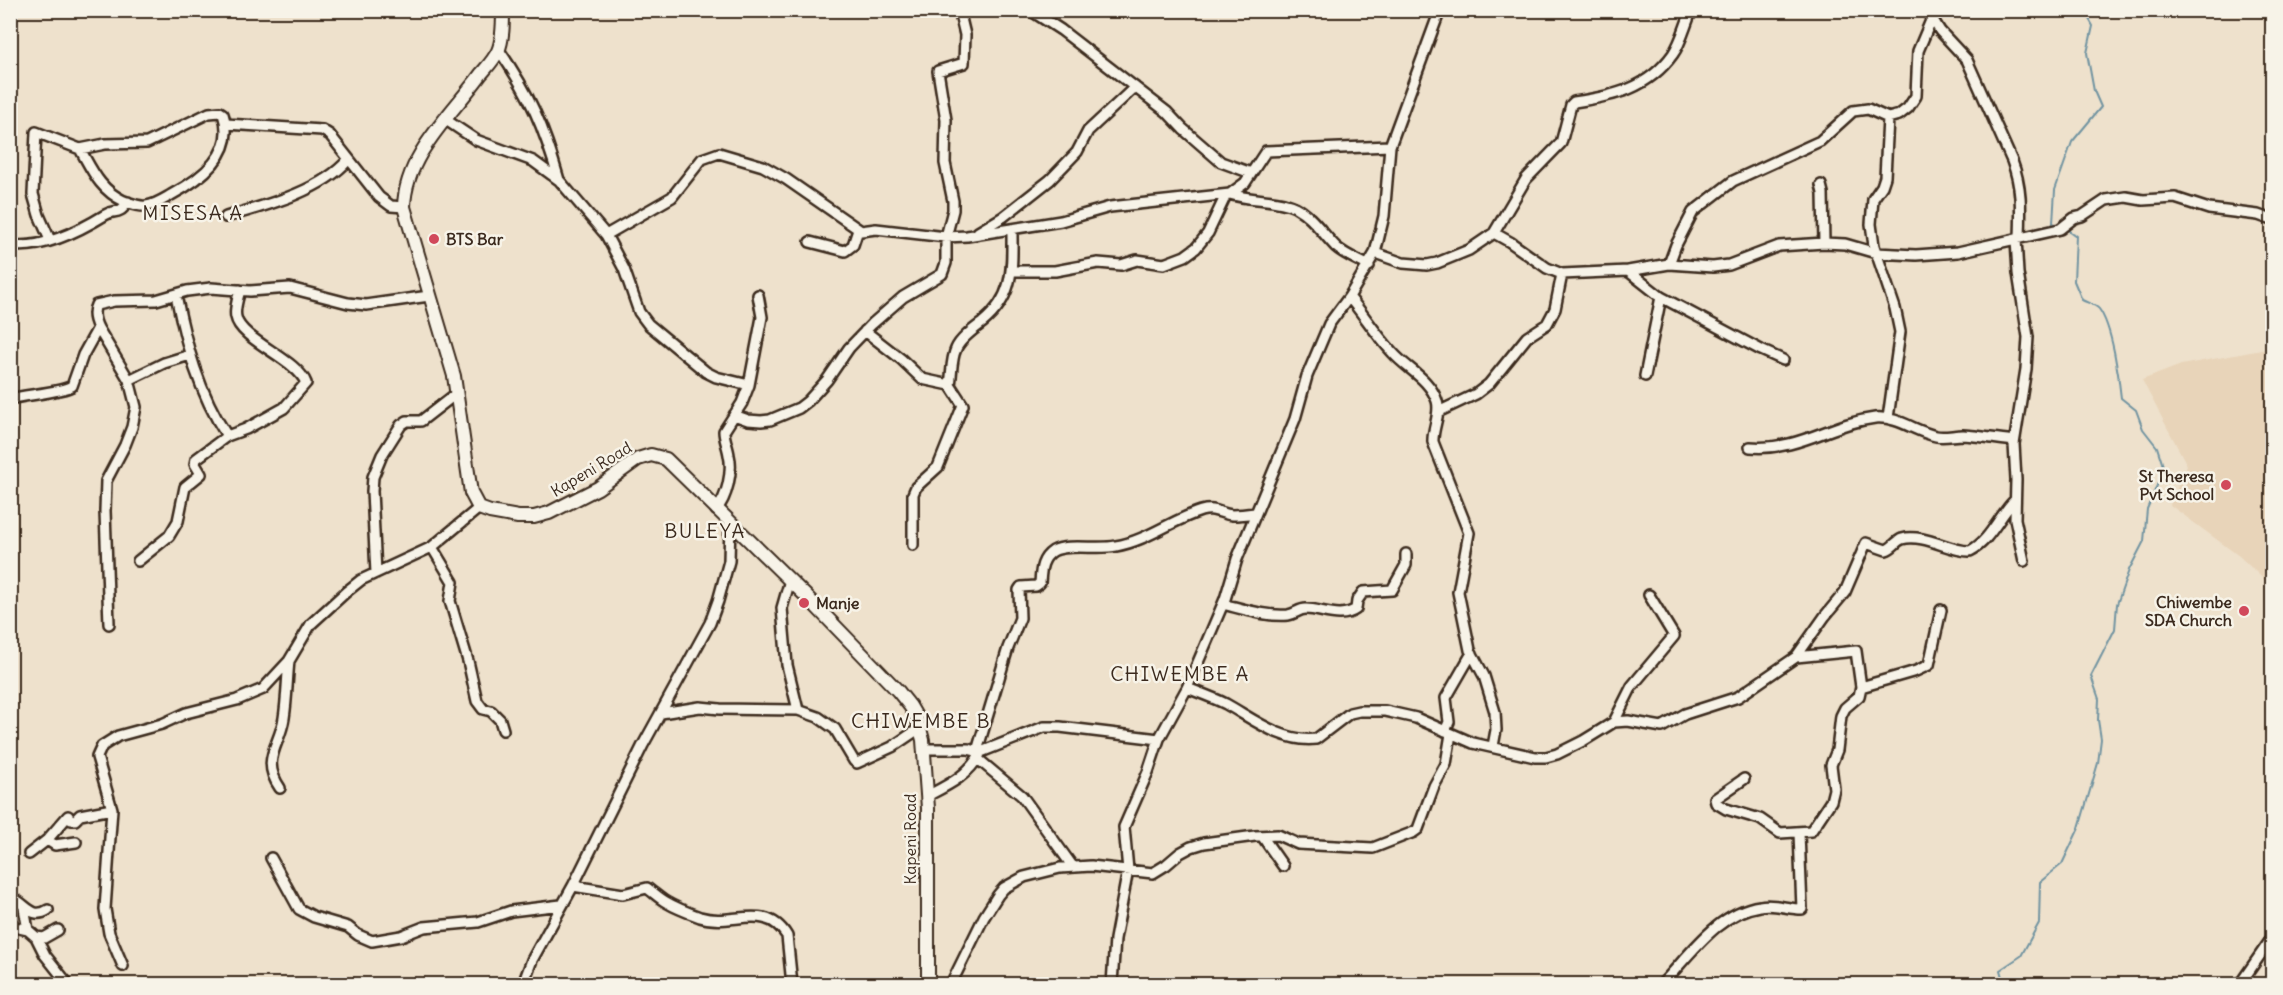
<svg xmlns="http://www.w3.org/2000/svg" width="2283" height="995" font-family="Delius,sans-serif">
  <rect width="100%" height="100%" fill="#eee1cc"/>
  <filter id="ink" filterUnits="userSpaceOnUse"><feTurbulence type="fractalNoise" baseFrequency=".0167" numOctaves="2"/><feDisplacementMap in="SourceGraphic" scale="12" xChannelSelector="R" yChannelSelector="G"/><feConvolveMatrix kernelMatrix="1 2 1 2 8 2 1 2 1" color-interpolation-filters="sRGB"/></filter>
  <g filter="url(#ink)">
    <!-- built -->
    <path fill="#e8d4b9" d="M2272,348V587L2239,556L2170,505L2187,465L2142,380L2181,365Z"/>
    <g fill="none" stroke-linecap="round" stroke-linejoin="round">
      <!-- stream -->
      <path stroke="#7294a1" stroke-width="2" d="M2060,226L2053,223L2055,190L2072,142L2101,107L2094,91L2087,53L2093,26L2084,10
        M2004,984L2000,970L2021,956L2039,923L2040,882L2062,864L2079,828L2098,763L2101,739L2098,720L2099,699L2091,676L2115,629L2117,604L2129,570L2144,541L2147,509L2164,469L2157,447L2143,429L2136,410L2121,398C2119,377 2112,326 2099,309C2096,305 2088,303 2082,300L2074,281L2076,236L2065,228"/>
      <!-- street casing -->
      <g stroke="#3b2a1e" stroke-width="14">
        <path id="street" d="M1030,10L1061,30L1167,112L1183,129L1221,162L1251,173
          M1927,10L1940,31L1967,60L2012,161C2022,187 2021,210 2020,237
          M499,50C530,95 544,127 559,180
          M446,120L476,140L533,161L559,180L606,235L624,269L639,312L648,324L706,372L716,377L749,385
          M226,124L322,130L330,135L379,197L391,206L404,207
          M1821,185L1823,193L1824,243
          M1230,194L1245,183L1266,151L1390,146
          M226,217C264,206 322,191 348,160
          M978,232L1003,217L1050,180L1077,152L1088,131L1135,87
          M1494,233L1510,242L1547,268L1562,274L1628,271L1669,264L1713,267L1729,265L1779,246L1824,243L1845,244L1876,253L1916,255L1958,252L2060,229L2074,218L2082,216L2106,200L2126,197L2143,200L2175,198L2209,209L2258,215L2272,220
          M606,235L672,197L702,159L719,153L763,166L786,179L861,231L876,229L946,237L967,236L1061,221L1110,207L1230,194C1251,201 1276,198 1295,207C1312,216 1323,234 1336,247C1345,255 1358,260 1369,266
          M2016,239L2018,273L2028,337L2026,369L2014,444L2016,480L2015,519L2024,561
          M50,240L39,215L33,194L36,132L80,149L105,144L147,143L209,113L220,112L223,114C237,153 201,179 171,195C164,199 155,205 146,206C139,207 130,203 124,201C100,190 92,170 80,149
          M810,242L845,251L853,245L858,230
          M10,245C42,250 79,231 105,215C116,208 117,217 128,202
          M1375,253L1403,263L1427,265L1437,263L1469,250L1494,233L1526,179L1561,143L1571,105L1574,102C1614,96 1648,89 1673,54C1682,41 1685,25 1692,10
          M1669,264L1676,245L1693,212L1733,181L1820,141L1853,111L1868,109L1888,118L1899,115L1908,108L1916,96L1918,51L1932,18
          M1012,271H1055L1098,263L1121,265L1137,260L1164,264L1185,256L1196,248L1208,233L1226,195
          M1628,271L1661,297L1761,350L1783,360
          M176,295C186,345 199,393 227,436
          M1349,297C1364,315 1377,336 1393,353C1407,369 1430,379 1437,401C1441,414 1432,429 1433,442L1469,533L1458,592L1470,650L1484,676L1495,712L1496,730L1493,746
          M98,328L129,380L136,407L132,427L125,445L106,481L105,511L109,624
          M865,331L901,359L922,379L950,385L963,405L938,467L916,487L913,494V545
          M1645,376L1661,297
          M129,380L164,363L190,355
          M950,385C952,374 951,359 956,349C960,339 974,329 982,323C1015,296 1012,268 1012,230
          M10,399C25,395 62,392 72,386L83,355L98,328C94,320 92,313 96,305L114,301L156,300L187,291L211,288L250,291L290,288L348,303L366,305L429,296
          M1438,412L1476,394L1489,384L1527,337L1547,324L1555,309L1562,274
          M734,415L748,420L761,421L770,420L799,408L808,401L827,380L849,348L872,324L903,297L942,274L946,263V237L953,210V201L945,163L946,120L938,71L964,63L965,35L959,10
          M1888,418L1900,332L1895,308L1874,246L1871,224L1873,199L1882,186L1885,177L1888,118
          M1750,447C1801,451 1828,424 1875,418C1898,416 1914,431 1936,436C1944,438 1954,435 1963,435C1980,436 1997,439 2014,441
          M716,510C727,498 733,471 729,455C728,447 724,439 724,431L742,403L749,385L762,317L758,295
          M432,547L453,582L450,601L468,661L477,701L483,709L491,711L500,720L503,730
          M138,561L169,536L178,521L185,487L201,474L195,464L196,459L227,436L246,429L284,408L306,383C297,359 240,340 236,317C234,309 238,298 240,290
          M376,573L372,491L373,477L382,455L401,425L407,421H421L457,393
          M790,580L782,608L787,665L798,710
          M1223,604C1243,609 1267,617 1288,615C1295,614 1299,609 1306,609C1321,609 1341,620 1356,609L1357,601L1363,592L1392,590L1406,565V554
          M1796,657L1825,616L1845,592L1866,543L1886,550C1893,548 1896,541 1902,539C1924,533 1951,552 1970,551C1990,541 1999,516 2014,501
          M1187,688C1200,693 1214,698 1226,704C1253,719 1283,743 1316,739L1350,713L1359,711H1385L1416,718L1473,743L1535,757H1546L1557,754L1583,741L1614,722L1628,721L1662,727L1685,714L1738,697L1796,657L1856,651L1861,687
          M661,713L700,707L720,709L798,710L818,717L835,729L854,761L857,763L892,747L920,728
          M1614,722L1632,686L1674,636L1649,595
          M1445,731L1449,722L1446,698L1472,653
          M924,749H968L981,752L1044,727H1060L1159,739
          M977,751L1008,648L1020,618L1019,590L1021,587L1036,586L1040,583C1041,570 1041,559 1053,551C1067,543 1098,550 1116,546C1146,541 1172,520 1201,511C1216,507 1220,514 1232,515C1240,515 1248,514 1255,513
          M978,759L1022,796L1073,867
          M1744,779L1715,799L1716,803L1726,809L1760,819L1780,833L1811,831L1831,801L1834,789L1831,765L1837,750L1841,716L1845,708L1859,696L1861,687L1916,671L1929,665L1941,610
          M280,788C260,759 280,746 284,718C287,699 287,680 289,661
          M927,796C948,785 968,776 980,754
          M1262,836L1283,866
          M76,842L55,845L47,840L68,816L71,820H75L80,815L112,809
          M29,854L47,840
          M271,858L299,909L314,917L348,927L358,935L372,941L401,936L424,927L478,922L511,911L561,905
          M573,886L623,894L647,888C653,892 659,898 666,902C676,908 689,913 700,917C732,927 766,901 787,936L792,984
          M10,906L16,900C28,907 33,919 48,910
          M24,908L28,930L36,937L45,955L68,984
          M10,926L28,930
          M36,937L44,938L58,930
          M123,966L109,933L105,909L112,809L97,757L102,746L118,736L162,724L186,713L237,700L263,689L289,661L311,624L346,592L361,580L432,547L479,508
          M523,984L532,960L573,886L643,745L710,623L718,601L729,561L730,522
          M951,984L984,917L998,895L1004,888L1024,877L1060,868L1091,866L1153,873L1166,865L1180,853L1191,847L1204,843L1255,836L1278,835L1298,844L1373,848L1414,832L1418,829L1434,786L1446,764L1451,734
          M1112,984L1115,939L1128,870L1124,827L1148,772L1159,739L1187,688L1225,599L1237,559L1295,419L1307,376L1329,324L1349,297L1375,253L1384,216L1390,146L1440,10
          M1662,984C1689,956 1718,912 1760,906C1773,903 1788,909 1802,909L1799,833
          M2240,984L2272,938"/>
      </g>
      <!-- secondary casing -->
      <g stroke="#3b2a1e" stroke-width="16">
        <path id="secondary" d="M503,10C503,23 503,40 498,51C494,60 487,67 481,74C452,114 405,155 404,207L454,376L471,493L479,508L490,512L518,517H534L549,513L598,488L638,459L651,455L666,459L807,597L898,691L910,706L917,718L923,740L928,808V984"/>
      </g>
      <!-- street -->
      <use href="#street" stroke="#f7f3e8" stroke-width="9"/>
      <!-- secondary -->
      <use href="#secondary" stroke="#f7f3e8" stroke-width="12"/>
    </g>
  </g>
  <!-- markers -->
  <g fill="#d1495b" stroke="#f7f3e8" stroke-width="2">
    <circle cx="434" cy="239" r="6"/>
    <circle cx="2226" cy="485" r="6"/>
    <circle cx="804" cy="603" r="6"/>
    <circle cx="2244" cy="611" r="6"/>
  </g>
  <g text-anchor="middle" stroke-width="5" stroke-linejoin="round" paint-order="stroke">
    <!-- poi labels -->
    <g font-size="16" font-weight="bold" fill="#3b2a1e" stroke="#f7f3e8" text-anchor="start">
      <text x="446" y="245">BTS Bar</text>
      <text x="2214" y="482" text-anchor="end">St Theresa<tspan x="2214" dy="18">Pvt School</tspan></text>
      <text x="2232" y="608" text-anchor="end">Chiwembe<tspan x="2232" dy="18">SDA Church</tspan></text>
      <text x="816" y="609">Manje</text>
    </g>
    <!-- street labels -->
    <g font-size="16" fill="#3b2a1e" stroke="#f7f3e8">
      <text transform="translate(591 469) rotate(-31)" y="6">Kapeni Road</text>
      <text transform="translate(910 839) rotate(-90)" y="6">Kapeni Road</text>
    </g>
    <!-- quarter labels -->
    <g font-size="20" letter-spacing="1.5" fill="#3b2a1e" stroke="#f7f3e8">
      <text x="193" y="220">MISESA A</text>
      <text x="705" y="538">BULEYA</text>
      <text x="1180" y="681">CHIWEMBE A</text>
      <text x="921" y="728">CHIWEMBE B</text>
    </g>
  </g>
  <!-- margin -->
  <rect width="2283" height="995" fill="none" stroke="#f7f3e8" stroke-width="36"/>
  <rect x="18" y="18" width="2247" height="959" fill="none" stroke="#3b2a1e" stroke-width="2" filter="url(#ink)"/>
</svg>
